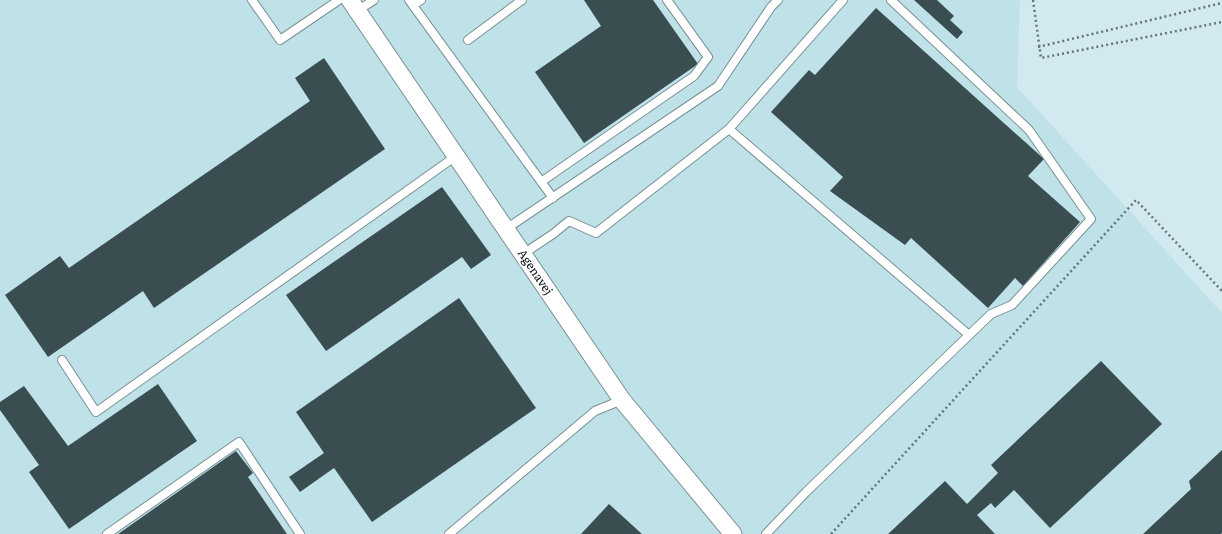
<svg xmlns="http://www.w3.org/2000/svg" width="1222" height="534" font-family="Literata,serif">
  <rect width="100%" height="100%" fill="#d2eaef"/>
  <!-- built -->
  <path fill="#bfe1e8" d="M0,0H1020L1017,87L1222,313V534H0Z"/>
  <!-- building -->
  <path fill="#3a4e52" d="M584,0H653L698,64L584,143L535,72L601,26Z
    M914,0H937L954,16L950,20L963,32L957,39Z
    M876,8L1044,159L1028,176L1080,222L1023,286L1015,278L988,308L911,238L905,245L830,191L843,177L771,112L809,70L815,75Z
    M324,58L385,149L154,308L143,291L48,357L5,295L60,256L69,268L310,101L295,78Z
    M442,187L491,255L471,269L462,257L326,351L286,295Z
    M459,298L536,408L372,522L334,468L300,492L289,477L324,453L296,412Z
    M1101,361L1162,424L1050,528L1014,490L995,508L991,503L977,515L995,534H888L945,481L967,504L998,473L991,465Z
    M158,384L197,441L69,529L29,472L39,465L0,410V402L24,386L68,446Z
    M1222,450V533L1221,534H1143L1191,489L1189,481Z
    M236,451L253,473L248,477L287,534H118Z
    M609,504L642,534H581Z"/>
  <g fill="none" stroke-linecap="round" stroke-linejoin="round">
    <!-- lane casing -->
    <g stroke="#799094" stroke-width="10">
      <path id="lane" d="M252,0L280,40L339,0
        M409,0L553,198
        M413,5L421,0
        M357,11L374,0
        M468,40L522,0
        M729,129L843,0
        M541,182L694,76L708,57L667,0
        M506,229L718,86L771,7L778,0
        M523,254L553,234L569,221L596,233L729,129L969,335
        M62,360L96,412L456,156
        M107,534L239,442L300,534
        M449,534L595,411L622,400
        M766,534L806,492L991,314L1012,305L1091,219L1029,130L891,0"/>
    </g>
    <!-- street casing -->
    <g stroke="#799094" stroke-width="19">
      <path id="street" d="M350,0L622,400L733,534"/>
    </g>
    <!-- path -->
    <path stroke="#657477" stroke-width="2.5" stroke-dasharray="2 3" stroke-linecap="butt" d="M1033,0L1041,58L1222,22
      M1038,47L1222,3
      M831,534L1136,200L1222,291"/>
    <!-- lane -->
    <use href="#lane" stroke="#fff" stroke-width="8"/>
    <!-- street -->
    <use href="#street" stroke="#fff" stroke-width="17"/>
  </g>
  <g text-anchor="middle" stroke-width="4" stroke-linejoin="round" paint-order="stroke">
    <!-- street labels -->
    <g font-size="12" fill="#0a1214" stroke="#fff">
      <text transform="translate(535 272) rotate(56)" y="4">Agenavej</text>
    </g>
  </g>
</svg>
